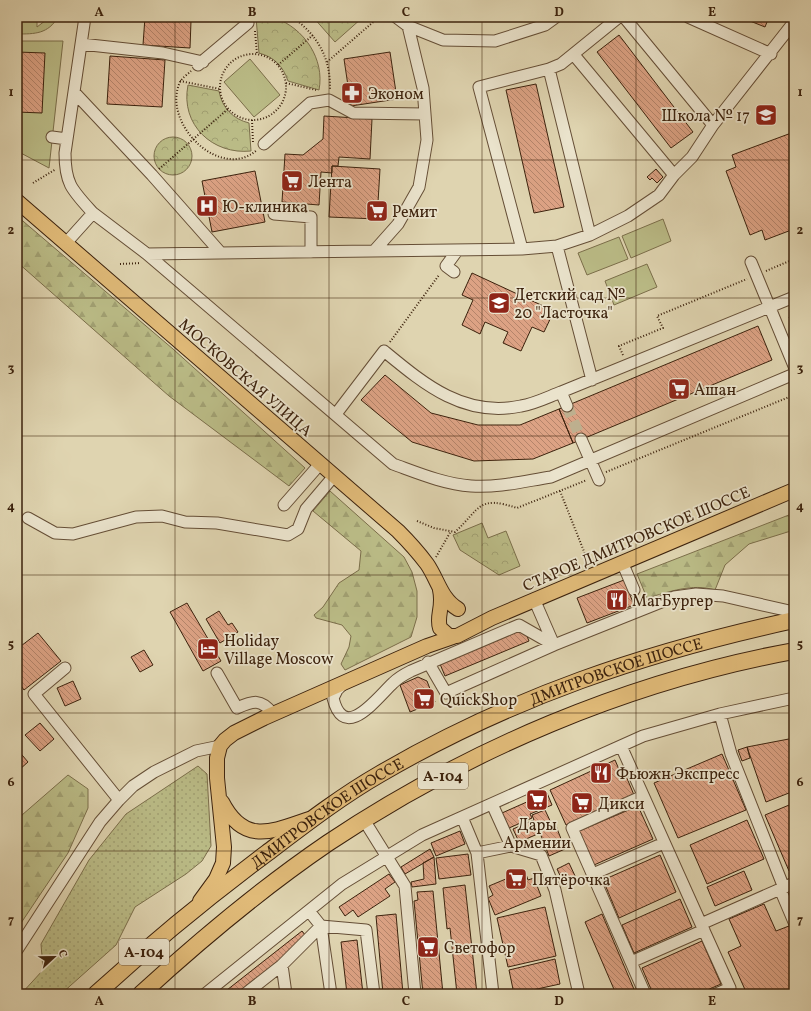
<svg xmlns="http://www.w3.org/2000/svg" width="811" height="1011" font-family="Vollkorn,serif">
  <defs>
    <pattern id="grass-dots" width="8" height="8" patternUnits="userSpaceOnUse"><rect width="8" height="8" fill="#babb86"/><path d="M2 2h.1M6 6h.1" fill="none" stroke="#a1a072" stroke-width="1.8" stroke-linecap="round"/></pattern>
    <pattern id="forest-firs" width="22" height="20" patternUnits="userSpaceOnUse"><rect width="22" height="20" fill="#babb86"/><path d="M5 1l3.5 6h-7zM16 11l3.5 6h-7z" fill="#a1a072"/></pattern>
    <pattern id="park-crowns" width="20" height="18" patternUnits="userSpaceOnUse"><rect width="20" height="18" fill="#babb86"/><path d="M2 6a3 3 0 1 1 6 0M12 15a3 3 0 1 1 6 0" fill="none" stroke="#a1a072"/></pattern>
    <pattern id="building-back-hatch" width="6" height="6" patternUnits="userSpaceOnUse"><rect width="6" height="6" fill="#dca284"/><path d="M-1 5l2 2M0 0l6 6M5-1l2 2" fill="none" stroke="#b4846a"/></pattern>
  </defs>
  <rect width="100%" height="100%" fill="#dfd4b0"/>
  <filter id="stains"><feTurbulence type="fractalNoise" baseFrequency=".005" numOctaves="4"/><feColorMatrix values="0 0 0 0 .2 0 0 0 0 .09 0 0 0 0 .02 0 0 0 .5 -.17"/></filter>
  <radialGradient id="worn" r=".72"><stop offset=".6" stop-color="#630" stop-opacity="0"/><stop offset="1" stop-color="#630" stop-opacity=".3"/></radialGradient>
  <!-- grass -->
  <path fill="url(#grass-dots)" stroke="#7b6e4a" d="M198,766L207,774L211,846L202,861L186,874L135,907L116,945L61,994H21L43,970L41,944L89,860L126,814Z"/>
  <!-- forest -->
  <path fill="url(#forest-firs)" stroke="#7b6e4a" d="M17,216L173,349L305,468L289,486L169,396L17,262Z
    M330,491L404,557L412,572L417,591V617L411,637L345,670L341,664L349,647L351,636L342,625L316,618L314,615L323,607L339,583L359,570L361,551L313,511Z
    M794,513V530L749,544L725,565L715,590C692,583 669,592 647,598L637,574Z
    M68,775L88,789V808L68,853L17,929V828L22,815Z"/>
  <!-- park -->
  <path fill="url(#park-crowns)" stroke="#7b6e4a" d="M256,17C262,17 269,16 275,18C304,28 325,59 319,90L288,81C283,66 274,57 259,53Z
    M313,17H361L362,18L335,42Z
    M188,85L219,91C222,108 233,119 249,123L251,151C213,155 180,125 188,85Z
    M154 156a19 19 0 1 1 38 0a19 19 0 1 1-38 0Z
    M482,523L488,538L506,531L520,566L499,575L460,550L453,535Z"/>
  <!-- garden -->
  <path fill="#babb86" stroke="#7b6e4a" d="M17,17H37V27L50,17H58C48,34 35,34 17,34Z
    M17,41H63L49,168L17,151Z
    M250,59L280,95L254,117L224,82Z
    M663,219L671,241L631,258L622,236Z
    M619,237L628,259L587,275L578,253Z
    M647,264L657,287L614,305L605,281Z"/>
  <!-- building -->
  <path fill="url(#building-back-hatch)" stroke="#3c220d" d="M145,17H196L191,21L190,48L143,45Z
    M740,17H769L765,27Z
    M619,35L693,132L671,148L597,52Z
    M17,52L45,53L42,113L17,112Z
    M390,52L397,99L351,106L344,59Z
    M110,56L165,60L162,107L107,104Z
    M536,84L564,207L534,213L506,90Z
    M324,116L372,119L370,159L339,157L338,166H332V173L321,172L319,205L282,202L285,154L303,155L323,139Z
    M794,132V229L765,240L762,230L750,235L726,171L736,167L732,155Z
    M332,166L380,169L377,219L329,217Z
    M656,169L663,177L657,183L652,178L650,180L647,177Z
    M255,171L265,222L212,232L202,181Z
    M472,273L554,311L544,332L532,327L521,351L503,343L508,332L485,322L480,334L462,325L473,300L462,295Z
    M794,312V328L789,317Z
    M758,326L772,360L573,443L559,409Z
    M385,375L431,413L478,425H520L559,409L573,443L533,459L474,461L412,442L361,400Z
    M624,580L634,605L587,623L577,598Z
    M187,603L221,661L203,671L170,612Z
    M219,611L228,625L232,623L238,632L220,643L206,619Z
    M524,629L529,641L445,676L440,664Z
    M38,633L61,661L24,690L17,680V649Z
    M144,650L153,665L140,672L131,657Z
    M418,677L427,681L435,702L410,712L400,685Z
    M73,681L81,699L65,706L57,688Z
    M40,723L54,739L40,751L25,735Z
    M794,738V791L766,802L747,747Z
    M747,747L750,758L742,761L738,750Z
    M17,749L28,762L19,770L17,768Z
    M722,754L746,810L678,838L654,783Z
    M615,760L621,774L626,776L634,795L566,825L550,790Z
    M547,793L552,805L530,814L532,818L509,828L502,813Z
    M794,803V868L789,871L765,815Z
    M638,806L653,839L594,865L579,831Z
    M545,810L553,827L556,826L565,849L549,856L540,833L519,842L513,829L534,820L532,815Z
    M747,820L764,859L707,884L690,845Z
    M460,831L465,844L436,856L431,843Z
    M430,849L434,857L405,874L401,867Z
    M468,854L471,875L439,879L436,858Z
    M660,855L676,892L619,918L603,880Z
    M434,857L436,884L412,887L411,882L424,879L423,863Z
    M569,863L576,878L564,884L557,869Z
    M525,871L528,880L534,878L541,896L495,915L488,898L493,895L489,886Z
    M744,871L752,890L715,906L707,887Z
    M389,874L395,882L385,889L390,896L358,917L353,910L345,916L339,907Z
    M465,885L477,994H457L450,928L447,929L443,888Z
    M433,891L443,994H423L414,901L418,900L417,892Z
    M680,899L692,927L634,953L622,925Z
    M764,904L776,931L789,926L794,938V994H747L728,952L741,946L729,919Z
    M545,907L556,956L508,967L497,918Z
    M396,914L403,994H383L376,916Z
    M602,914L636,994H616L585,922Z
    M302,931L306,936L294,945L296,947L237,994H230L227,990Z
    M357,940L363,994H347L341,942Z
    M702,941L721,984L698,994H653L642,968Z
    M555,959L560,984L514,994L509,970Z
    M279,990L280,994H256Z
    M535,991L536,994H523Z"/>
  <g fill="none" stroke-linecap="round" stroke-linejoin="round">
    <!-- minor-tunnel -->
    <path stroke="#beb08f" stroke-width="11" stroke-dasharray="11 5.5" stroke-linecap="butt" d="M567,406L581,439"/>
    <!-- minor casing -->
    <g stroke="#654e36" stroke-width="13">
      <path id="minor" d="M396,17L408,26L443,40L495,41L545,25L556,17
        M624,17L713,125
        M688,17L771,54
        M81,44L163,53L203,62
        M574,55L674,175
        M198,65L248,23L246,17
        M549,69L590,235
        M74,92L152,175L220,252
        M52,137L67,139
        M264,144L310,103L329,100L353,113L425,114
        M93,213L147,254L393,464C418,473 444,484 471,486C498,488 525,481 551,477L794,374
        M274,214L311,217V252
        M66,243L93,213C72,190 65,184 65,153L85,17
        M557,246L592,380
        M522,249L479,87L549,69L561,64L619,17
        M374,251L398,224L419,187L427,140L423,88L408,26
        M147,254L522,249L557,246L590,235L628,216L659,195L674,175L692,157L713,125L794,22
        M751,262L794,366
        M454,272L446,266L457,251
        M567,406L561,392L794,297
        M336,414L384,351C424,384 464,418 521,406C534,404 548,397 561,392
        M581,439L599,480
        M284,505L320,464
        M28,518L55,533L73,534L136,517L162,516L185,522L217,523L288,535L298,529L306,509L334,476
        M622,562L634,590
        M428,662L446,693L554,645L534,599
        M65,668L34,694L119,800
        M217,673L237,708C253,701 261,698 273,714
        M343,684L337,690L333,698C344,743 376,699 393,683C398,678 405,674 411,671L519,625L554,645L674,597L696,594L723,596L794,612
        M720,714L731,754L784,888
        M621,746L701,924L794,883
        M643,796L572,828L645,994
        M492,804L511,846
        M462,817L477,853L493,994
        M364,820L405,886L415,994
        M477,853L511,846L541,855L555,890L579,994
        M593,874L664,843
        M780,889L794,922
        M701,924L730,988L716,994
        M17,950L100,822L119,800L133,786L154,772L196,751L220,746
        M631,962L704,930
        M282,965L321,926L309,911
        M205,994L342,884L422,835L643,736L720,714L794,698
        M245,994L282,965L286,994
        M331,994L321,926L366,930L374,994"/>
    </g>
    <!-- major casing -->
    <g stroke="#3c220d" stroke-width="16">
      <path id="major" d="M17,201L398,531C408,541 418,552 427,564C438,580 441,599 458,609
        M440,590C444,607 436,616 440,628L449,636H457L492,618L794,490
        M222,802C244,845 271,832 309,819
        M200,901L216,879L223,863L224,847L217,778V758L220,746L225,740L234,733L264,718L427,646L453,637"/>
    </g>
    <!-- highway casing -->
    <g stroke="#3c220d" stroke-width="18">
      <g id="highway">
        <path id="s1" d="M96,994C151,944 208,897 267,853C304,825 340,797 380,774C512,697 646,652 794,620"/>
        <path d="M141,994C200,940 262,888 328,843C467,750 629,681 794,651"/>
      </g>
    </g>
    <!-- path -->
    <path stroke="#3c220d" stroke-width="2" stroke-dasharray="1 2" stroke-linecap="butt" d="M292,17C318,35 331,59 330,90
      M255,31L257,54
      M220 87a33 33 0 1 1 66 0a33 33 0 1 1-66 0Z
      M327,62L379,17
      M278,65L313,35
      M191,71C188,74 182,78 180,82C161,123 220,182 257,150
      M180,81L220,89
      M286,83L316,90
      M252,120L253,143
      M159,169L228,109
      M33,183L56,169
      M120,264L141,263
      M766,271L794,259
      M390,342L439,275
      M623,355L619,346L663,328L657,316L747,279
      M606,472L794,395
      M560,491L589,564
      M417,521L434,528L455,532C481,508 478,495 517,508L587,480
      M436,557L451,531"/>
    <!-- minor -->
    <use href="#minor" stroke="#eae3cc" stroke-width="11"/>
    <!-- major -->
    <use href="#major" stroke="#e0ba78" stroke-width="14"/>
    <!-- highway -->
    <use href="#highway" stroke="#e0ba78" stroke-width="16"/>
  </g>
  <!-- grid -->
  <path fill="none" stroke="#3c220d" stroke-width="1" stroke-opacity="0.55" d="M175,17V994M329,17V994M482,17V994M636,17V994M17,160H794M17,298H794M17,436H794M17,575H794M17,713H794M17,851H794"/>
  <!-- icons -->
  <defs>
    <g id="pharmacy-square" transform="scale(1.15)"><rect x="-9" y="-9" width="18" height="18" rx="4" fill="#8f2418" stroke="#eae3cc"/><path d="M-2-6h4v4h4v4h-4v4h-4v-4h-4v-4h4Z" fill="#fff"/></g>
    <g id="school-square" transform="scale(1.15)"><rect x="-9" y="-9" width="18" height="18" rx="4" fill="#8f2418" stroke="#eae3cc"/><path d="M0-5L7-2L0 1L-7-2ZM-4 1L0 2.5L4 1V4Q0 6-4 4Z" fill="#fff"/></g>
    <g id="supermarket-square" transform="scale(1.15)"><rect x="-9" y="-9" width="18" height="18" rx="4" fill="#8f2418" stroke="#eae3cc"/><path d="M-6-5.5h2.5l.6 2H6L4.5 2H-2.5L-4.4-4H-6ZM-1.5 3.2a1.3 1.3 0 1 0 .1 0ZM3 3.2a1.3 1.3 0 1 0 .1 0Z" fill="#fff"/></g>
    <g id="hospital-square" transform="scale(1.15)"><rect x="-9" y="-9" width="18" height="18" rx="4" fill="#8f2418" stroke="#eae3cc"/><path d="M-5-5h3v3.5h4V-5h3V5h-3V1.5h-4V5h-3Z" fill="#fff"/></g>
    <g id="restaurant-square" transform="scale(1.15)"><rect x="-9" y="-9" width="18" height="18" rx="4" fill="#8f2418" stroke="#eae3cc"/><path d="M-5-6h1v4h1v-4h1v4h1v-4h1v5L-1.5 .5V6h-2V.5L-5-1ZM5-6V6H3V1.5H1.5Q1.5-4 5-6Z" fill="#fff"/></g>
    <g id="hotel-square" transform="scale(1.15)"><rect x="-9" y="-9" width="18" height="18" rx="4" fill="#8f2418" stroke="#eae3cc"/><path d="M-6-4.5h1.5V1H6V5H4.5V3h-9V5H-6ZM-4 0a1.8 1.8 0 1 1 3.6 0ZM.5 0V-2.5h3Q6-2.5 6 0Z" fill="#fff"/></g>
  </defs>
  <g fill-rule="evenodd">
    <use href="#pharmacy-square" x="352" y="93"/>
    <use href="#school-square" x="766" y="115"/>
    <use href="#supermarket-square" x="292" y="181"/>
    <use href="#hospital-square" x="207" y="206"/>
    <use href="#supermarket-square" x="377" y="211"/>
    <use href="#school-square" x="499" y="303"/>
    <use href="#supermarket-square" x="679" y="389"/>
    <use href="#restaurant-square" x="617" y="600"/>
    <use href="#hotel-square" x="208" y="649"/>
    <use href="#supermarket-square" x="424" y="699"/>
    <use href="#restaurant-square" x="601" y="773"/>
    <use href="#supermarket-square" x="537" y="800"/>
    <use href="#supermarket-square" x="582" y="803"/>
    <use href="#supermarket-square" x="516" y="879"/>
    <use href="#supermarket-square" x="428" y="947"/>
  </g>
  <g text-anchor="middle" stroke-width="3.5" stroke-linejoin="round" paint-order="stroke">
    <!-- shield labels -->
    <g fill="#eae3cc" stroke="#705c46" stroke-width="1">
      <rect x="418" y="763" width="50" height="26" rx="3"/>
      <rect x="119" y="939" width="50" height="26" rx="3"/>
    </g>
    <g font-size="15" font-weight="bold" fill="#3c220d">
      <text x="443" y="781">А-104</text>
      <text x="144" y="957">А-104</text>
    </g>
    <!-- poi labels -->
    <g font-size="16" fill="#3c220d" stroke="#eae3cc" text-anchor="start">
      <text x="368" y="99">Эконом</text>
      <text x="750" y="121" text-anchor="end">Школа № 17</text>
      <text x="308" y="187">Лента</text>
      <text x="222" y="212">Ю-клиника</text>
      <text x="392" y="217">Ремит</text>
      <text x="514" y="300">Детский сад №<tspan x="514" dy="18">20 "Ласточка"</tspan></text>
      <text x="694" y="395">Ашан</text>
      <text x="632" y="606">МагБургер</text>
      <text x="224" y="646">Holiday<tspan x="224" dy="18">Village Moscow</tspan></text>
      <text x="440" y="705">QuickShop</text>
      <text x="616" y="779">Фьюжн Экспресс</text>
      <text x="598" y="809">Дикси</text>
      <text x="537" y="830" text-anchor="middle">Дары<tspan x="537" dy="18">Армении</tspan></text>
      <text x="532" y="885">Пятёрочка</text>
      <text x="444" y="953">Светофор</text>
    </g>
    <!-- street labels -->
    <g font-size="16" fill="#3c220d" stroke="#eae3cc">
      <text transform="translate(246 377) rotate(41)" y="6">МОСКОВСКАЯ УЛИЦА</text>
      <text transform="translate(636 538) rotate(-23)" y="6">СТАРОЕ ДМИТРОВСКОЕ ШОССЕ</text>
      <text dy="6" stroke="none"><textPath href="#s1" startOffset="618">ДМИТРОВСКОЕ ШОССЕ</textPath></text>
      <text dy="6" stroke="none"><textPath href="#s1" startOffset="294">ДМИТРОВСКОЕ ШОССЕ</textPath></text>
    </g>
  </g>
  <!-- margin -->
  <rect width="811" height="1011" fill="none" stroke="#dfd4b0" stroke-width="44"/>
  <!-- north arrow -->
  <g transform="translate(54 957) rotate(68)" stroke="#eae3cc" stroke-width="3" paint-order="stroke">
  <path d="M0-3L7 15L0 10L-7 15Z" fill="#3c220d"/>
  <text y="-6" font-size="11" font-weight="bold" text-anchor="middle" fill="#3c220d">С</text>
  </g>
  <rect x="22" y="22" width="767" height="967" fill="none" stroke="#3c220d" stroke-width="1.5"/>
  <g font-size="13" text-anchor="middle" font-weight="bold" fill="#3c220d">
    <text x="99" y="16">A</text>
    <text x="252" y="16">B</text>
    <text x="406" y="16">C</text>
    <text x="559" y="16">D</text>
    <text x="712" y="16">E</text>
    <text x="11" y="96">1</text>
    <text x="800" y="96">1</text>
    <text x="11" y="234">2</text>
    <text x="800" y="234">2</text>
    <text x="11" y="372">3</text>
    <text x="800" y="372">3</text>
    <text x="11" y="510">4</text>
    <text x="800" y="510">4</text>
    <text x="11" y="648">5</text>
    <text x="800" y="648">5</text>
    <text x="11" y="786">6</text>
    <text x="800" y="786">6</text>
    <text x="11" y="924">7</text>
    <text x="800" y="924">7</text>
    <text x="99" y="1005">A</text>
    <text x="252" y="1005">B</text>
    <text x="406" y="1005">C</text>
    <text x="559" y="1005">D</text>
    <text x="712" y="1005">E</text>
  </g>
  <rect width="100%" height="100%" filter="url(#stains)"/>
  <rect width="100%" height="100%" fill="url(#worn)"/>
</svg>
